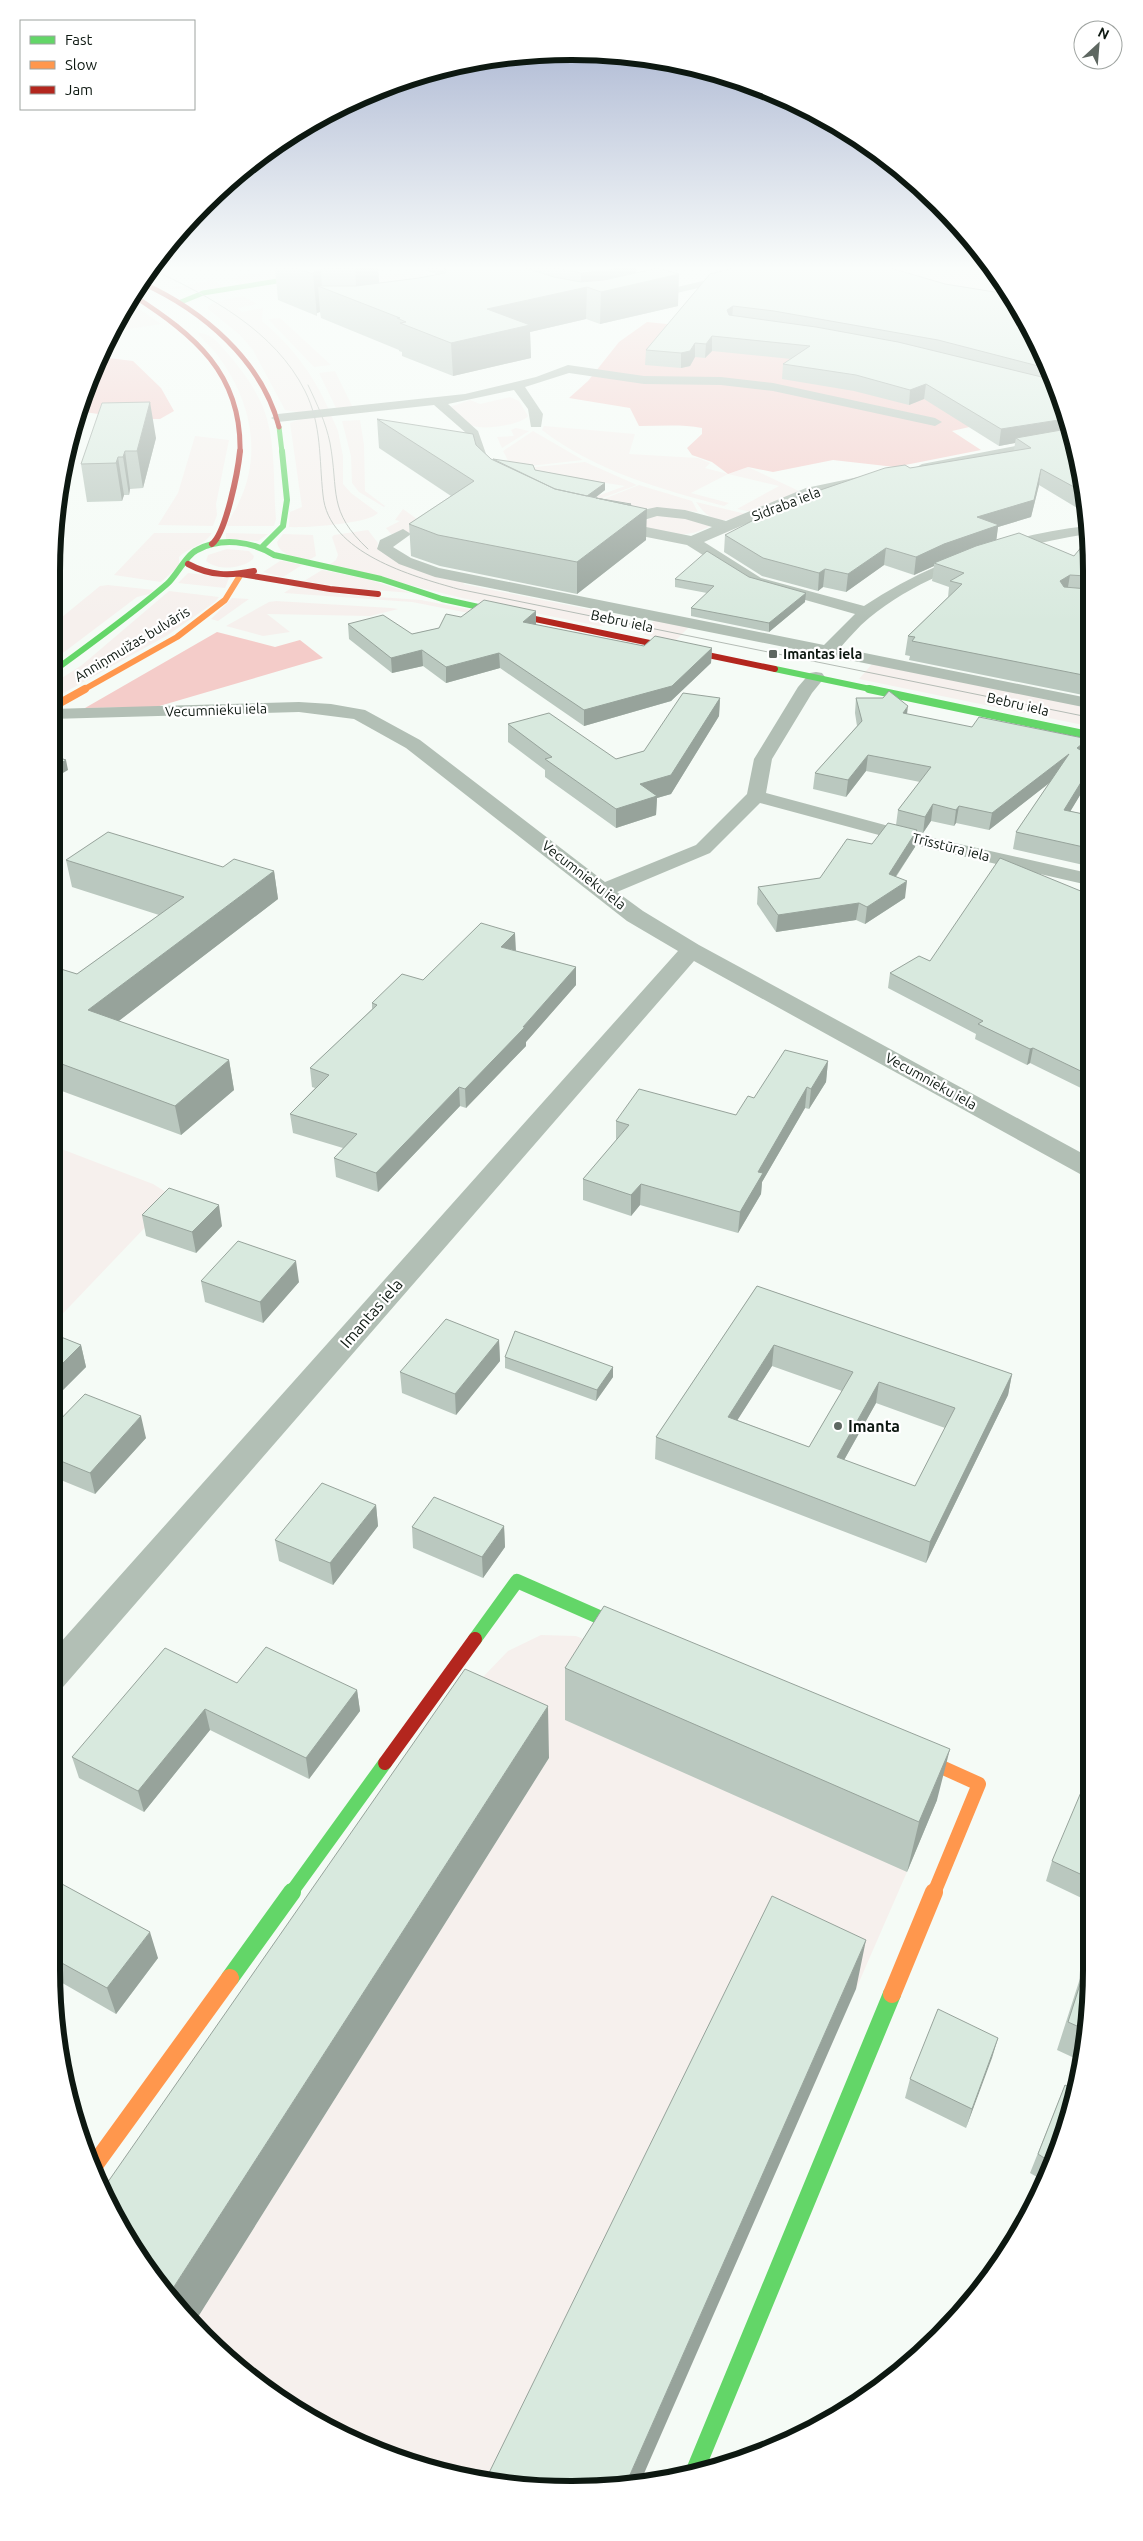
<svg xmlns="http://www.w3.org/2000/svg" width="1143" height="2541" font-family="Ubuntu,sans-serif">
  <rect width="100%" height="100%" fill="#f5fbf6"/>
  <!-- green -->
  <path fill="#f6f0ed" d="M282,267H340L241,286L233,279H228Z
    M911,267H991L1012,302L887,272Z
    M419,269L427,273L420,278L347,293L330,287Z
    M213,280L225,287L192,291L170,288Z
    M243,296L257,304L237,308L242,312L263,308L262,321C292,346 313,374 329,410L302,413L285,410L253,350L240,335L208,309V306L219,301Z
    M128,301L161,324L129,329L117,320Z
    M280,318L331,365L314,367L268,319Z
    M198,333C212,333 219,344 228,354C244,372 261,396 267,419C276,451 273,487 276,519L274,526H226C230,517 236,510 239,502C263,452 250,399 218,356C212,347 203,341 198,333Z
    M335,371L353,408L337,410L319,373Z
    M510,397L519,401L528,416C521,425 481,431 471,425C463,422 456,412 450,407L470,400L480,404Z
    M331,415L338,431L343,456V484L351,493L378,513C368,524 305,528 289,527L290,512L302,507L290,423L300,419Z
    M360,420L364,445L365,491L385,506L384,507L359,492L352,483L351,456L342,421Z
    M544,426L635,434L629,454L698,458L710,463L705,468L728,474L748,467L801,492L752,512L737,509L779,486L728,474L691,493L729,503L724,506C660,489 595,471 542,430Z
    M516,428L529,431L502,448L497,437L514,436L511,430Z
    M533,431L583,460L512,468L503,451Z
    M195,436L229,440L216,504L217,515L213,526L158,525L178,493Z
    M585,462L637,485L565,512L559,510L625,486L516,469Z
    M639,485L692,501L698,512L659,508L568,513Z
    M696,502L746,514C723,523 711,524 696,502Z
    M403,509L428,527L416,534L403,532L391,534L386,528L400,521L395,520Z
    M671,513L712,525C684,541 668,533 638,528L652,516Z
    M368,530L378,543L377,547L381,552L466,582L463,584L622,616L612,624L599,626L462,598L329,565L336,560L338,555L332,537L334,535Z
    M154,533H212C205,545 189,547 179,557V566L161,582L114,575Z
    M226,533L268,534L258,541L226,539Z
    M283,534L313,535L316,556L309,560C297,557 279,556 277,542Z
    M227,549L249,551L254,556L253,559C242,569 218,571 206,561L208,555Z
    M280,561H283L302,565L283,577L263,572Z
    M322,570L367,579L411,593L350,588L304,581Z
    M188,573L229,578L225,588L178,583Z
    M108,585L154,590L149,594L137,597L51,662V626L100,586Z
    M294,586L350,595L421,600L518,619L515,622L412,602L284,593Z
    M169,591L219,597L215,602L168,635L51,700V685L82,665Z
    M232,598L249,599L218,621L211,619Z
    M276,601L391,608L398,609L370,616L267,614L290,632L263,636L226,626L269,602Z
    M654,621H658L689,627L674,642L645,635L643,630Z
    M872,664L1088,707V726L859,679Z
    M51,1145L153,1184L174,1197L51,1326Z
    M541,1635L576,1636L609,1649L907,1872L856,1989L765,1945L505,2483L470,2480L373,2450L311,2420L229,2361L193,2325L549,1758L482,1678L508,1651Z"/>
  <!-- forest -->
  <path fill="#f4ccc9" d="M647,322L823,340L978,425L952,431L981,450L895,467L833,460L773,472L748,467L728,474L712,462L692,455L687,448L702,434V428C682,424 660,426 639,426L630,408L569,398L588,381L619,342Z
    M100,357L133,361L161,388L174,411L160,419H134L77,411Z
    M217,632L275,647L300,640L323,658L156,707L85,708Z"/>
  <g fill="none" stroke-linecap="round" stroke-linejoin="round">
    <!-- street -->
    <path fill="#b2bfb5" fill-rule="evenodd" d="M424,267H441L440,269L458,277L457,279H449L425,270Z
      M703,281L707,282V286L642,301L636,298L638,296Z
      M568,365L644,376L721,377L773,383L935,418L942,422L935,426L773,391L721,385L644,384L569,373L525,387L543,414L541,427H531L528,409L514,390L448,404L478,431L492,471L499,481L492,485L487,484L478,471L465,432L434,405L278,422L271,418L278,414L465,394L536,377Z
      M1051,439L1056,440L1058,443L1056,446L922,472L915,468L922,464Z
      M863,476L868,477L870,480L868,483L815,494L704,542L761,578L864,606C930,562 1008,535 1087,526V534C1013,546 929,569 869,618C858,627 849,638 840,648L1088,698V708L435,577L399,564L377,549L380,540L403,529L411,534L393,547L411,558L439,568L824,645L855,614L749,584L687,545L611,530L603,525L606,522L614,521L638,511L657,507L685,510L726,521L806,488ZM657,516L685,519L712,527L691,536L631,524Z
      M816,672L822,673L825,677L812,693L772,759L766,793L937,839L1088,873V885L927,848L760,803L710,853L617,892L643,911L699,945L1089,1157V1176L1080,1174L694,961L63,1687L51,1691V1653L678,951L627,921L406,748L354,719L299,712L51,719V709L299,702L331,704L365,710L420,740L605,882L696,845L747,794L754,759L798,687L810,673Z"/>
    <!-- fast-far4 -->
    <path stroke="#63d668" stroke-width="5" d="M181,302L203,293L364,267
      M279,427L282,452"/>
    <!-- fast-far3 -->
    <path stroke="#63d668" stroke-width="6" d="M263,546L283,526L287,500L282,451
      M274,555L381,579L442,599L511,614
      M775,669L875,690
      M51,673C90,644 130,616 167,584C177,575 186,555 197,550C221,537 252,541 274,555"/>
    <!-- fast-far2 -->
    <path stroke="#63d668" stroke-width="8" d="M869,689L1088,735"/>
    <!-- fast-far1 -->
    <path stroke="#63d668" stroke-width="14" d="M475,1639L517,1581L633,1632
      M291,1893L385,1763"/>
    <!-- fast -->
    <path stroke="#63d668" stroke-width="18" d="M230,1978L292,1892
      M694,2473L892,1994"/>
    <!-- slow-far3 -->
    <path stroke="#ff974d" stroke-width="6" d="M83,690L177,637L225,600L241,574"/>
    <!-- slow-far2 -->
    <path stroke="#ff974d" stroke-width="8" d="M51,708L85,689"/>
    <!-- slow-far1 -->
    <path stroke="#ff974d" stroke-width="14" d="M910,1753L979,1784L934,1893"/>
    <!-- slow -->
    <path stroke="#ff974d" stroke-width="18" d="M892,1994L934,1892
      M93,2167L230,1978"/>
    <!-- jam-far2 -->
    <path stroke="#b3261e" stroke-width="5" d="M142,283C202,310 262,360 279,427
      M134,296C194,335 242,373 240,452"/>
    <!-- jam-far1 -->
    <path stroke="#b3261e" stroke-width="6" d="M212,544C226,533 238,471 240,451
      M188,564C210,576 230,576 254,571
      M241,574L330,589L378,594
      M511,614L775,669"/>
    <!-- jam -->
    <path stroke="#b3261e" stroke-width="14" d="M385,1763L475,1639"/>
    <!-- tram -->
    <path stroke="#b4bbb5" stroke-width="1" d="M151,269C210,296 275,331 305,391C322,425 319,459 323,495C328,553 412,576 458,589L1088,717
      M308,385C317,404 326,423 330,443C339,492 327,511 368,549"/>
  </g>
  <!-- wall -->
  <path fill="#bac8bf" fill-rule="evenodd" d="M275,267H378L379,283L419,278L444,273V267H636L635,273L678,306L600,324L586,319L530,332L531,358L453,376L402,356V352L399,351V350L321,318L320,312L317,313V316L278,300Z
    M710,274L945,284L1007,294L1052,372L1087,503V514L1039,485L1031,517L998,527L996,540L1074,556L1087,540L1088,696L909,660L910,656L905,655L908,636L948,597L949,587L932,581L934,566L914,575L884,565L846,592L823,587L818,591L762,576L724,552L725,535L910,468L1014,451L1015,443L999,446L924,399L909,405L854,391L782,379L783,364L791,359L712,351L705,358L695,357L690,366L681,368L645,365L646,350Z
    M377,419L476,445L491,459L535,470L605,483V490L595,498L631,504L646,540L577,594L440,566L411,556L409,524L451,496L379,448Z
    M156,438L143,488L130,489L129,495H124L122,501L87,502L81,464Z
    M749,577L805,602L769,632L691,616V608L707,593L675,587V579Z
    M536,611V625L644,646L712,648L711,663L671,701L584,726L500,668L446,683L423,666L392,673L349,639L348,624L412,634L439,628L461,617Z
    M720,698L719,716L671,794L657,798L656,815L616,828L545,777V770L508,742V724L616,759L644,751Z
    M856,698L907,714L1085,753L1088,782L1070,811L1088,815V866L1013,849L1016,832L1050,782L989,830L956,823L954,826L931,821L923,833L917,832L915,847L896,877L905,898L865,924L856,920L776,932L757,904L758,887L820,878L872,844L896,825L898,810L920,782L866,771L846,797L813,789L815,773L857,726L855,713Z
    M66,860L223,867L274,871L278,899L118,1021L229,1060L234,1090L181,1135L51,1087V966L77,974L159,915L72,887Z
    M1088,894L1089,1092L1030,1063L1027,1065L975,1039L976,1034L888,988L890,973L930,961Z
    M516,951L576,967V985L526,1042V1046L466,1108L460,1106L378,1192L336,1177L334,1158L343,1148L293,1133L290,1114L315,1088L312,1087L310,1068L372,1009V1003L423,980Z
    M828,1061L826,1082L809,1109L805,1108L762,1182L761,1194L738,1233L640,1205L631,1216L583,1200V1179L616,1141V1121L736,1115L754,1098Z
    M142,1215L222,1226L196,1253L146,1236Z
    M201,1281L299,1282L263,1323L205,1302Z
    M757,1286L1012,1374L1008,1395L926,1563L655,1459L656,1437ZM772,1366L842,1391L809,1447L737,1420ZM876,1403L945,1428L915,1486L844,1460Z
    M51,1333L81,1345L86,1367L60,1393L51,1389Z
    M499,1340L500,1361L456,1415L402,1393L400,1372Z
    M505,1357L613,1367V1377L596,1401L505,1368Z
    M51,1429L146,1438L95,1494L51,1476Z
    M376,1505L378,1526L333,1585L279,1561L275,1540Z
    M504,1526L505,1547L483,1578L413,1548L412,1527Z
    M1091,1580V1599L1086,1597Z
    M565,1668L937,1800L907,1872L565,1720Z
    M237,1683L357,1690L360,1711L309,1779L210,1730L144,1812L79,1778L72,1757Z
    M1091,1780L1092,1903L1046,1881L1052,1861Z
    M51,1878L158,1958L116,2014L52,1977L51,1970Z
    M1092,1941V1970L1083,2062L1057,2050Z
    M998,2038L966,2128L905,2098L910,2079Z
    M1065,2085L1064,2137L1044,2181L1030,2173Z"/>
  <!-- shaded-wall -->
  <path fill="#97a39b" d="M360,267H378L381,305L357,301L355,268Z
    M622,267H636L635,284L679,274L678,306L600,324L601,292L587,287L586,319L530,332L531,358L453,376L451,343L487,309L581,288V273Z
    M321,269L322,288L318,286L320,312L317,313V316L313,274L314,272Z
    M733,306L732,320L726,324L727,310Z
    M712,336V351L705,358L706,344Z
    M695,343V357L690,366L681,368V353Z
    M926,384L924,399L909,405L910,390Z
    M150,402L156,438L143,488L137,451Z
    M1065,419L1069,434L1016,438L1015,443L999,446L1001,429Z
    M125,451L130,489L129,495L123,457Z
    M118,457L124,495L122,501L116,463Z
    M1041,469L1039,485L1031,517L998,527L996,543L934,563V566L914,575L916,557L977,517Z
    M605,483V490L587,504V496Z
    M647,509L646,540L577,594V562Z
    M886,548L884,565L846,592L848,574Z
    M825,569L823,587L818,591L819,573Z
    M1070,575L1067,593L1060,581Z
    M806,593L805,602L769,632V623Z
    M536,611V626L523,622Z
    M712,648L711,663L671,701L584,726V710Z
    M422,650L423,666L392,673L391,658Z
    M499,653L500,668L446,683V667Z
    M720,698L719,716L671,794L657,798L656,815L616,828V809Z
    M908,706L906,722L903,713Z
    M1088,739L1085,755L1077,748Z
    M1069,754L1066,770L989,830L992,813Z
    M868,755L866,771L846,797L848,780Z
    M66,760L68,770L51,780V769Z
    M1088,771V782L1061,827L1064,810Z
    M933,804L931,821L923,833L925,817Z
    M959,806L956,823L954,826L956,810Z
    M917,830L915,847L886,891L889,874Z
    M274,871L278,899L94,1040L88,1010Z
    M907,881L905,898L865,924L867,907Z
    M859,903L856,920L776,932L778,915Z
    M515,933L516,951L501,947Z
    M576,967V985L526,1042V1046L466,1108L465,1089L523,1027Z
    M1033,1048L1030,1063L1027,1065L1030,1049Z
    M229,1060L234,1090L181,1135L175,1106Z
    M828,1061L826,1082L809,1109L811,1089Z
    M459,1087L460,1106L378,1192L376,1173Z
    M807,1087L805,1108L762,1182L761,1194L738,1233L740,1212L758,1172Z
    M641,1184L640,1205L631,1216V1195Z
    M219,1205L222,1226L196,1253L192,1232Z
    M296,1261L299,1282L263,1323L260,1302Z
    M499,1340L500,1361L456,1415L455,1394Z
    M81,1345L86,1367L60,1393L54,1372Z
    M774,1345L772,1366L726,1438L728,1417Z
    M613,1367V1377L596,1401L597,1390Z
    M1012,1374L1008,1395L926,1563L930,1542Z
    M879,1382L876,1403L834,1478L837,1457Z
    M141,1416L146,1438L95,1494L90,1473Z
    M376,1505L378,1526L333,1585L330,1563Z
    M504,1526L505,1547L483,1578L482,1557Z
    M357,1690L360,1711L309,1779L306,1758Z
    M548,1706L549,1758L193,2325L180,2312L168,2296Z
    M205,1709L210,1730L144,1812L138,1791Z
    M950,1749L937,1800L907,1872L919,1822Z
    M150,1932L158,1958L116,2014L107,1988Z
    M866,1940L856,1989L639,2485L625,2486Z
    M998,2038L992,2058L966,2128L972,2109Z"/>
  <!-- building -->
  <path fill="#d8e9de" stroke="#97a39b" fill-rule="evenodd" d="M293,267H360L355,268L321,269L314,272L313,274Z
    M446,267H522L554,277L581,282L604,280L658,268L679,274L601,292L587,287L487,309L530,325L451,343L400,323L406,322L397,318H400L318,286H356L419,278L445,273Z
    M555,267H622L603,271L581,273L561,269Z
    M738,267H887L945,284L1007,294L1050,369L938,340L774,311L733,306L727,310L729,315L816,327L898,342L1054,380L1065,419L1001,429L926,384L910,390L856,375L783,364L810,346L712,336L706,344L695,343L690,351L681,353L646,350L710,274Z
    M150,402L137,451H125L123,457H118L116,463L81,464L102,403Z
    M377,419L473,434L476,445L491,459L555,489L647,509L577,562L438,535L409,524L474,481Z
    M1067,429L1085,493L1041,469L1034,500L977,517L999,525L944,544L916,557L886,548L848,574L825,569L819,573L763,558L725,535L794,499L885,468L905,465L910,468L1031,448L1016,438Z
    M493,459L533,465L535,470L605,483L587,496L555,489Z
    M596,498L631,504L629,505Z
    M1019,533L1074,556L1087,540V576L1070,575L1060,581L1064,587L1088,589V676L912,641L915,637L908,636L962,584L950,581L964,573L934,563L976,546Z
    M707,551L749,577L806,593L769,623L691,608L714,586L675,579Z
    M484,600L536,611L523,622L644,646L655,636L712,648L672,686L584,710L499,653L446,667L422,650L391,658L348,624L383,615L412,634L439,628L446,614L461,617Z
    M889,691L908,706L903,713L972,727L979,717L1088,739L1077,748L1088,755V771L1064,810L1088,815V848L1016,832L1069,754L992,813L959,806L956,810L933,804L925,817L898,810L931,767L868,755L848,780L815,773L862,721L856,698H883Z
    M683,693L720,698L671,775L640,784L657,796L616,809L545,759L552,757L508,724L549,713L616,759L644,751Z
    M51,755L66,760L51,769Z
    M888,823L917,830L889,874L907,881L867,907L859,903L778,915L758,887L820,878L847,839L872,844Z
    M108,832L223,867L234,859L274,871L88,1010L229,1060L175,1106L51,1060V966L77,974L184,897L66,860Z
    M1000,858L1088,894L1089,1075L1033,1048L1030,1049L978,1024L983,1021L890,973L919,956L930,961Z
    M481,923L515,933L501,947L576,967L523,1027H525L465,1089L459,1087L376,1173L334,1158L357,1134L290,1114L329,1075L310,1068L377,1005L372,1003L402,974L423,980Z
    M785,1050L828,1061L811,1089L807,1087L758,1172L763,1173L740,1212L641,1184L631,1195L583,1179L629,1125L616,1121L639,1089L736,1115L748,1096L754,1098Z
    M169,1188L219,1205L192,1232L142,1215Z
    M238,1241L296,1261L260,1302L201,1281Z
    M757,1286L1012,1374L930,1542L656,1437ZM774,1345L853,1372L809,1447L728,1417ZM879,1382L955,1408L915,1486L837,1457Z
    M446,1319L499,1340L455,1394L400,1372Z
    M515,1331L613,1367L597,1390L505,1357Z
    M51,1333L81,1345L54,1372L51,1370Z
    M85,1394L141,1416L90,1473L51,1457V1429Z
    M322,1483L376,1505L330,1563L275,1540Z
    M434,1497L504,1526L482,1557L412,1527Z
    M604,1606L950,1749L919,1822L565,1668Z
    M266,1647L357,1690L306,1758L205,1709L138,1791L72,1757L165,1648L237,1683Z
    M465,1669L548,1706L168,2296L121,2229L103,2189Z
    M1087,1778L1091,1780V1879L1052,1861Z
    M51,1878L150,1932L107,1988L51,1957Z
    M772,1896L866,1940L625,2486L571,2490L485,2481Z
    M1092,1947V1970L1086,2030L1068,2022Z
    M938,2009L998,2038L972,2109L910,2079Z
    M1065,2085L1076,2091L1064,2137L1052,2163L1038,2154Z"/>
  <!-- sky -->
  <linearGradient id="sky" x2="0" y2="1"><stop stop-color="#a3afce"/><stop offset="0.43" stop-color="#fafdfb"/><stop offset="1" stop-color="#fafdfb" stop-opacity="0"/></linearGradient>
  <rect width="1143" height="623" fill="url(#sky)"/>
  <!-- markers -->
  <g fill="#5e6761" stroke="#fff" stroke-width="2">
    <rect x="768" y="649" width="10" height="10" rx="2.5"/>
    <circle cx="838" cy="1426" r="5"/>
  </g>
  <g text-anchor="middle" stroke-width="4.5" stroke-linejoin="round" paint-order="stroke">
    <!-- far-street labels -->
    <g font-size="14" fill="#0d1811" stroke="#fff">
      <text transform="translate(786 504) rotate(-21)" y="5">Sidraba iela</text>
      <text transform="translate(622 621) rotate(12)" y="5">Bebru iela</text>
      <text transform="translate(132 644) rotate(-31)" y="5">Anniņmuižas bulvāris</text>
      <text transform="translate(1018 704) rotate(13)" y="5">Bebru iela</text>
      <text transform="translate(216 710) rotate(-2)" y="5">Vecumnieku iela</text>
      <text transform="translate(951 847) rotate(14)" y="5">Trīsstūra iela</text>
      <text transform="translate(584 875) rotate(38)" y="5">Vecumnieku iela</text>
      <text transform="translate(931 1081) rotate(29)" y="5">Vecumnieku iela</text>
    </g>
    <!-- far-poi labels -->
    <g font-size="14" font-weight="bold" fill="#0d1811" stroke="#fff" text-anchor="start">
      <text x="783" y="659">Imantas iela</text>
    </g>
    <!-- street labels -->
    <g font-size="16" fill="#0d1811" stroke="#fff">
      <text transform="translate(371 1313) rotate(-49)" y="6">Imantas iela</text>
    </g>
    <!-- poi labels -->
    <g font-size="16" font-weight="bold" fill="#0d1811" stroke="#fff" text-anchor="start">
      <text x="848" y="1432">Imanta</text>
    </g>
  </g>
  <!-- crop -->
  <path d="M0 0H1143V2541H0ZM571 60H572A511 511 0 0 1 1083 571V1970A511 511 0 0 1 572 2481H571A511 511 0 0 1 60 1970V571A511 511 0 0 1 571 60Z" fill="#fff" fill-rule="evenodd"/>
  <path fill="none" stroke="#0d1811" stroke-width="6" d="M571 60H572A511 511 0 0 1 1083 571V1970A511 511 0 0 1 572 2481H571A511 511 0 0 1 60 1970V571A511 511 0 0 1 571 60Z"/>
  <!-- legend -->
  <rect x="20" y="20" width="175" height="90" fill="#ffffff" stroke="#9ea3a0"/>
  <rect x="30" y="36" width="25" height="8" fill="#63d668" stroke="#9ea3a0"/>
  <text x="65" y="45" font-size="15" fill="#0d1811">Fast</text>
  <rect x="30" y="61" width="25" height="8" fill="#ff974d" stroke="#9ea3a0"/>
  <text x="65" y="70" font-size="15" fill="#0d1811">Slow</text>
  <rect x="30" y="86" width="25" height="8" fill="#b3261e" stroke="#9ea3a0"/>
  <text x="65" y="95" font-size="15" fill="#0d1811">Jam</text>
  <!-- north arrow -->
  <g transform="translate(1098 45) rotate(26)"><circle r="24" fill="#ffffff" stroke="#9ea3a0"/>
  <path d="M0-4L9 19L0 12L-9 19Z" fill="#5e6761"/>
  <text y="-8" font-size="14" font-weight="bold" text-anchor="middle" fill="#0d1811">N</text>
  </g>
</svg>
